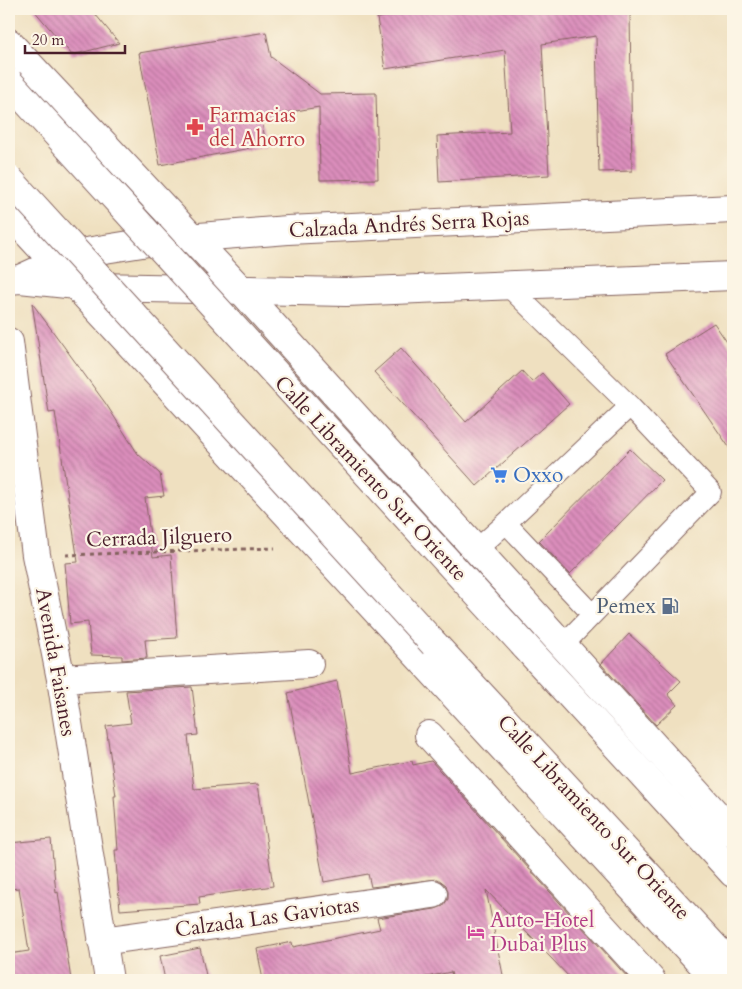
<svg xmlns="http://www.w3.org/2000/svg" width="742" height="989" font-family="Cardo,serif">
  <defs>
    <pattern id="building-back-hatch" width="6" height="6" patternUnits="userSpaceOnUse" patternTransform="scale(1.25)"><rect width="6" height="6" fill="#db8ebc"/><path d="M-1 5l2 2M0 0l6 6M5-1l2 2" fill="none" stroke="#b47399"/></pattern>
  </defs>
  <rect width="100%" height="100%" fill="#fcf5e5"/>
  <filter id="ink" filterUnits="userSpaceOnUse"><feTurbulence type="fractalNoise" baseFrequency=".02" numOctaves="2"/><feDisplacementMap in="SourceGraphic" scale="10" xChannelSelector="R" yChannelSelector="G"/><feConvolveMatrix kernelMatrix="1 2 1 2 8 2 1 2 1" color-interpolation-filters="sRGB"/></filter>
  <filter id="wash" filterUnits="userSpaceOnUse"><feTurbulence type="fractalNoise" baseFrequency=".0096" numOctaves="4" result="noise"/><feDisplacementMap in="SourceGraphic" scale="20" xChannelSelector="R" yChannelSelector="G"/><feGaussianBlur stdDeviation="1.12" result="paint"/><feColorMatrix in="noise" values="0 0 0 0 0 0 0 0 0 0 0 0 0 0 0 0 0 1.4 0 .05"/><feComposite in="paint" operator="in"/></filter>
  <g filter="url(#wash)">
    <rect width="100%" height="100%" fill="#efe0c0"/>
    <g id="blocks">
      <!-- building -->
      <path fill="url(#building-back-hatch)" d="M33,9H91L119,43L72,55Z
        M436,9H630L632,171L599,172L596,36L542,44L549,175L439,182L437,136L510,132L505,50L385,69L377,18Z
        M266,32L271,57L320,94L376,93L378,179L320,180L319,107L261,117L266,145L160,165L139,53Z
        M32,303L106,404L138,454L160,474L164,496L145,498L153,557L171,555L177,638L145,640L147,658L122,660V656L91,655L88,622L70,624L65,563L78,562L55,412L49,413Z
        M714,323L733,351V453L665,354Z
        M401,348L466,422L522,371L532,382L542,373L569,404L477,486L374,372Z
        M630,449L662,480L570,574L539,541Z
        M629,634L681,681L668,694L677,705L656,725L601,664Z
        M337,681L352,773L412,761L413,765L431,761L630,980H572L486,890L504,980H453L451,972L412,980H263L257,949L292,942L293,947L380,929L377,918L435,909L443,906L448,899V892L446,885L438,879L371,887L368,874L324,882L288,693Z
        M192,687L198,735L188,736L194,789L258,784L273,886L199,897L200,904L120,910L115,850H118L114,796H116L106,726L131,723L126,691Z
        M51,839L56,893L58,892L71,980H9V954L29,951L19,888L9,889V843Z
        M200,948L207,980H165L160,956Z"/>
    </g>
  </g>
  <g filter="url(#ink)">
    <use href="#blocks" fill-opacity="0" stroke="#84635f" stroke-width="1"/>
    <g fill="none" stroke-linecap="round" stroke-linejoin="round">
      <!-- lane casing -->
      <g stroke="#84635f" stroke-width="22">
        <path id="lane" d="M508,286L630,406L711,492L563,645
          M476,550L506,523
          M591,613L506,523L630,406"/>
      </g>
      <!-- street casing -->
      <g stroke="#84635f" stroke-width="30">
        <path id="street" d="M9,43L242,291L733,833
          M9,213L717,980
          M9,342L36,555L61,679L109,980
          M61,679L309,664
          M429,735L651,980
          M102,941L433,894"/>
      </g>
      <!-- secondary casing -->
      <g stroke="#84635f" stroke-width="30">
        <path id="secondary" d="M20,279L55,263L86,252L161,240L288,230L733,209
          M9,280L20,279L95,287L346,292L733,276"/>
      </g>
      <!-- primary casing -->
      <g stroke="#84635f" stroke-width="30">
        <path id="primary" d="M434,644L733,967
          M524,645L733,873"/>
      </g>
      <!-- path -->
      <path stroke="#84635f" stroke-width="3" stroke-dasharray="4 4" stroke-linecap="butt" d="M66,555L275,548"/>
      <!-- lane -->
      <use href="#lane" stroke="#fff" stroke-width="20"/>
      <!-- street -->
      <use href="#street" stroke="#fff" stroke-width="28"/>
      <!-- secondary -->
      <use href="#secondary" stroke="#fff" stroke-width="28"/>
      <!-- primary -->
      <use href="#primary" stroke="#fff" stroke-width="28"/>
      <!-- primary-bridge casing -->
      <g stroke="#84635f" stroke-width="30" stroke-linecap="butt">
        <path id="primary-bridge" d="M9,82L524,645
          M9,179L434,644"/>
      </g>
      <!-- primary-bridge -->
      <use href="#primary-bridge" stroke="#fff" stroke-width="28"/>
    </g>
  </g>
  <!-- icons -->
  <defs>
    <g id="pharmacy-bare" transform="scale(1.35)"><path d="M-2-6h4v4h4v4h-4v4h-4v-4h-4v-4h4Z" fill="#e0444e" stroke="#fcf5e5" stroke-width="2.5" paint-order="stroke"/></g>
    <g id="supermarket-bare" transform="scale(1.35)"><path d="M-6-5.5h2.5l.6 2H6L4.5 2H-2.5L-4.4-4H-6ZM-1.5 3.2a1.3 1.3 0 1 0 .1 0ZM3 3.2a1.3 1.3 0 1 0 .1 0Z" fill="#3f7fe0" stroke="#fcf5e5" stroke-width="2.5" paint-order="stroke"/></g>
    <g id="fuel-bare" transform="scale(1.35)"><path d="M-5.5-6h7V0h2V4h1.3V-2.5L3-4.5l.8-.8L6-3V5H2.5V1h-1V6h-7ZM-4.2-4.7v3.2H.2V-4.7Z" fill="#5c6f8a" stroke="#fcf5e5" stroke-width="2.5" paint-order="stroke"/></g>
    <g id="hotel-bare" transform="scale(1.35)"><path d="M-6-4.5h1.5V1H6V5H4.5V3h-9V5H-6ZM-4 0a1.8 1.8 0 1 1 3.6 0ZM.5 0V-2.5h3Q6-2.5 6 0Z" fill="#d1479c" stroke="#fcf5e5" stroke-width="2.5" paint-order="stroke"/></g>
  </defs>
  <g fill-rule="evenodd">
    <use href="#pharmacy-bare" x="195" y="127"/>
    <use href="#supermarket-bare" x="499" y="475"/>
    <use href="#fuel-bare" x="670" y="606"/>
    <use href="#hotel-bare" x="476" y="932"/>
  </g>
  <g text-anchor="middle" stroke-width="4.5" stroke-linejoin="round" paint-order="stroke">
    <!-- health labels -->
    <g font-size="21" fill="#be3a42" stroke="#fcf5e5" text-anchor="start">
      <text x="209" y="122">Farmacias<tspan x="209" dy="24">del Ahorro</tspan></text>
    </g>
    <!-- street labels -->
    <g font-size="21" fill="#4a1f2b" stroke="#fcf5e5">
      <text transform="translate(409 224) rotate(-3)" y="7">Calzada Andrés Serra Rojas</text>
      <text transform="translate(371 478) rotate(47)" y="7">Calle Libramiento Sur Oriente</text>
      <text transform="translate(159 537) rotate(-2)" y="7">Cerrada Jilguero</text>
      <text transform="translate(56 662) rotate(80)" y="7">Avenida Faisanes</text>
      <text transform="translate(594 817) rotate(47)" y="7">Calle Libramiento Sur Oriente</text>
      <text transform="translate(267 917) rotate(-8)" y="7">Calzada Las Gaviotas</text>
    </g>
    <!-- shop labels -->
    <g font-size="21" fill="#366cbe" stroke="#fcf5e5" text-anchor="start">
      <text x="513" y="482">Oxxo</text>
    </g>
    <!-- service labels -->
    <g font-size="21" fill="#4e5e75" stroke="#fcf5e5" text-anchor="end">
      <text x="656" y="613">Pemex</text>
    </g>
    <!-- hotel labels -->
    <g font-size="21" fill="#b23c85" stroke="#fcf5e5" text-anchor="start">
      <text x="490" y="927">Auto-Hotel<tspan x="490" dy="24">Dubai Plus</tspan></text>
    </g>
  </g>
  <!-- margin -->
  <rect width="742" height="989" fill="none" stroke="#fcf5e5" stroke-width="30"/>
  <!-- scale -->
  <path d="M25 45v8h100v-8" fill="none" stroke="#4a1f2b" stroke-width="2.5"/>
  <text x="32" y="45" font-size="15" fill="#4a1f2b" stroke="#fcf5e5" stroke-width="4" paint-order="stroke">20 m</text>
</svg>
